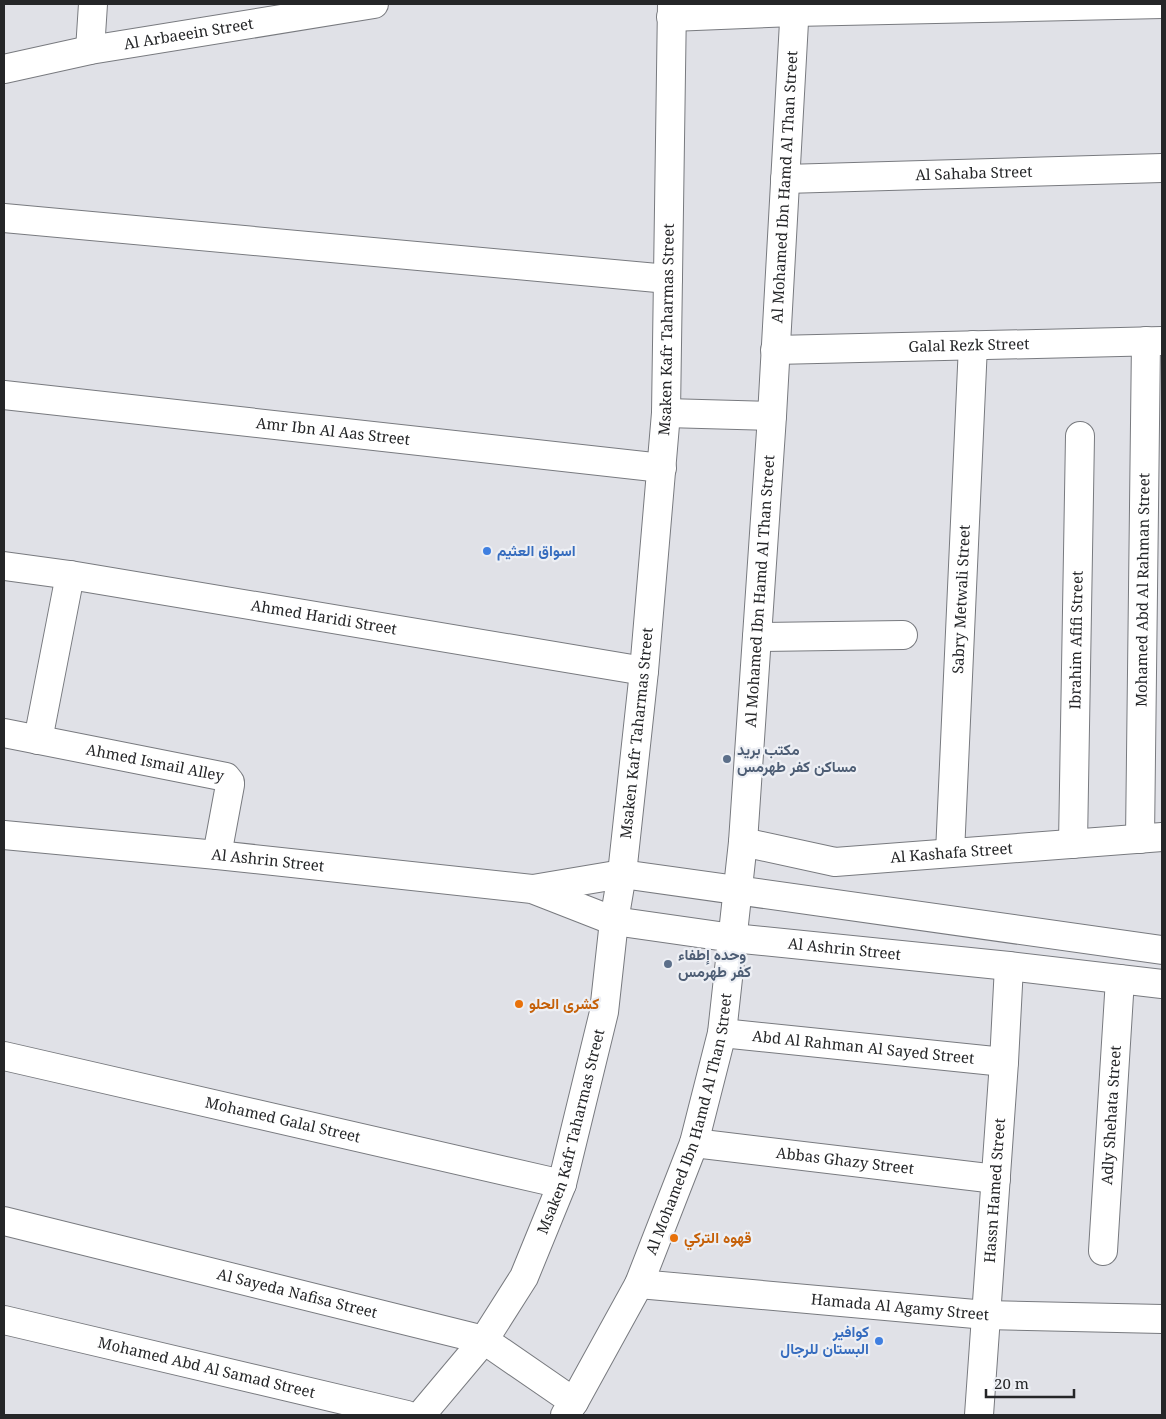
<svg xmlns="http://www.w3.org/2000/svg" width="1166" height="1419" font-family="'Noto Serif',Vazirmatn,serif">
  <rect width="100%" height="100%" fill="#e0e1e7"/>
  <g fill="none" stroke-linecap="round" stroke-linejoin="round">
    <!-- street casing -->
    <g stroke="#787a7f" stroke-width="30">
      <g id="street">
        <path d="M671,17L794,12L1162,4"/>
        <path d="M90,50L93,4"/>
        <path id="s1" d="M4,69L90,50L374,4"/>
        <path id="s2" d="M785,179L1162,168"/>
        <path d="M4,218L668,279"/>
        <path id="s3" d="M775,350L1162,341"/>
        <path id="s4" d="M4,395L662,468"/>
        <path d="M666,413L772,416"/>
        <path id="s5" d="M4,566L70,575L644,671"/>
        <path d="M757,637L903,635"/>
        <path id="s6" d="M4,733L226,777L230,782V785L217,855"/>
        <path d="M38,740L70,575"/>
        <path id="s7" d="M4,835L217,855L532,889L614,921L733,938L1009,966L1162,984"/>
        <path id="s8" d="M1140,839L1146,341"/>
        <path id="s9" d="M743,842L835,862L1162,837"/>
        <path id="s10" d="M1073,844L1080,436"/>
        <path id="s11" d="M950,853L973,345"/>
        <path d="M533,889L622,874L1162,950"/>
        <path id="s12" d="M722,1033L1004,1062"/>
        <path id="s13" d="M4,1056L562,1184"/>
        <path id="s14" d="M694,1143L996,1179"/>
        <path id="s15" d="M4,1221L484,1340L574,1402"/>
        <path id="s16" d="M1103,1251L1120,979"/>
        <path id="s17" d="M639,1284L986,1315L1162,1319"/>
        <path id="s18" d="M4,1320L407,1415"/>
        <path id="s19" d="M979,1415L1004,1062L1009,966"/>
      </g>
    </g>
    <!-- secondary casing -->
    <g stroke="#787a7f" stroke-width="30">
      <g id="secondary">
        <path id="s20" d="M421,1415L484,1340L524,1277L562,1184L604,1012L614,921L622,874L644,671L666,413L672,4"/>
        <path id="s21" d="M565,1415L574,1402L639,1284L694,1143L722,1033L743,842L772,416L795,4"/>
      </g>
    </g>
    <!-- street -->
    <use href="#street" stroke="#fff" stroke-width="28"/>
    <!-- secondary -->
    <use href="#secondary" stroke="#fff" stroke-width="28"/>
  </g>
  <!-- markers -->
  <g fill="#3f7fe0" stroke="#edeff4" stroke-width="2">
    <circle cx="487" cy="551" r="5"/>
    <circle cx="879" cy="1341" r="5"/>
  </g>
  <g fill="#5c6f8a" stroke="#edeff4" stroke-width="2">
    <circle cx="727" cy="759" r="5"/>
    <circle cx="668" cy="964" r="5"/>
  </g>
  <g fill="#e8710a" stroke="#edeff4" stroke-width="2">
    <circle cx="519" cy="1004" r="5"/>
    <circle cx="674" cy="1238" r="5"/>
  </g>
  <g text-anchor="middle" stroke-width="4.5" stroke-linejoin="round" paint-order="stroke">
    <!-- street labels -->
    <g font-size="15" fill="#252628" stroke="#edeff4">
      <text dy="5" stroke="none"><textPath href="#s1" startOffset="188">Al Arbaeein Street</textPath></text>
      <text dy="5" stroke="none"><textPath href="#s2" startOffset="189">Al Sahaba Street</textPath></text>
      <text dy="5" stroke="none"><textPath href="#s21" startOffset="1264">Al Mohamed Ibn Hamd Al Than Street</textPath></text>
      <text dy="5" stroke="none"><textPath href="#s20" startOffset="1136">Msaken Kafr Taharmas Street</textPath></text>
      <text dy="5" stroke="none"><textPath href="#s3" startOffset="194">Galal Rezk Street</textPath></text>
      <text dy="5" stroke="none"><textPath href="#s4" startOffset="331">Amr Ibn Al Aas Street</textPath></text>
      <text dy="5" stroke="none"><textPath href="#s8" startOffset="249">Mohamed Abd Al Rahman Street</textPath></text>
      <text dy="5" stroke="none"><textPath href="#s21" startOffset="859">Al Mohamed Ibn Hamd Al Than Street</textPath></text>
      <text dy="5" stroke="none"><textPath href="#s11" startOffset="254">Sabry Metwali Street</textPath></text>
      <text dy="5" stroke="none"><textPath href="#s5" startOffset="324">Ahmed Haridi Street</textPath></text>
      <text dy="5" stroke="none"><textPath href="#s10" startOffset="204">Ibrahim Afifi Street</textPath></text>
      <text dy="5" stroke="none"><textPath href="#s20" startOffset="731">Msaken Kafr Taharmas Street</textPath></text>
      <text dy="5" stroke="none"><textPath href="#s6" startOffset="154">Ahmed Ismail Alley</textPath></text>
      <text dy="5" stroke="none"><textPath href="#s9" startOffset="211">Al Kashafa Street</textPath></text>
      <text dy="5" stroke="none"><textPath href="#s7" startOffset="265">Al Ashrin Street</textPath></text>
      <text dy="5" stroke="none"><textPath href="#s7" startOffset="851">Al Ashrin Street</textPath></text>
      <text dy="5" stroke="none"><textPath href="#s12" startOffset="142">Abd Al Rahman Al Sayed Street</textPath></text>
      <text dy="5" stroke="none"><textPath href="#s16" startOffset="136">Adly Shehata Street</textPath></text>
      <text dy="5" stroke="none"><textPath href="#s13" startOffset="286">Mohamed Galal Street</textPath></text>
      <text dy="5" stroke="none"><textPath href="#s21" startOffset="319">Al Mohamed Ibn Hamd Al Than Street</textPath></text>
      <text dy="5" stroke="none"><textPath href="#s20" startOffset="326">Msaken Kafr Taharmas Street</textPath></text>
      <text dy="5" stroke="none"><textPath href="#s14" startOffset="152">Abbas Ghazy Street</textPath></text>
      <text dy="5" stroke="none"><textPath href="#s19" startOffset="225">Hassn Hamed Street</textPath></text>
      <text dy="5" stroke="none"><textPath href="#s15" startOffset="302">Al Sayeda Nafisa Street</textPath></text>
      <text dy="5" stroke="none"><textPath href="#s17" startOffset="262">Hamada Al Agamy Street</textPath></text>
      <text dy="5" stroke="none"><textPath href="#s18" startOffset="208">Mohamed Abd Al Samad Street</textPath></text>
    </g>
    <!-- shop labels -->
    <g font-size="15" font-weight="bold" fill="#366cbe" stroke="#edeff4" text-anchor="start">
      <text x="497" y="556">اسواق العثيم</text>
      <text x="869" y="1337" text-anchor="end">كوافير<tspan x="869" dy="17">البستان للرجال</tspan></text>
    </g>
    <!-- service labels -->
    <g font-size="15" font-weight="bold" fill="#4e5e75" stroke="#edeff4" text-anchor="start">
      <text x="737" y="755">مكتب بريد<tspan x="737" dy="17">مساكن كفر طهرمس</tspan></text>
      <text x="678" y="960">وحده إطفاء<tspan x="678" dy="17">كفر طهرمس</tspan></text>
    </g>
    <!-- food labels -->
    <g font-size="15" font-weight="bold" fill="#c56008" stroke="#edeff4" text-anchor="start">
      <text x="529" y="1009">كشرى الحلو</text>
      <text x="684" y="1243">قهوه التركي</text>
    </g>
  </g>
  <!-- border -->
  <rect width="1166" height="1419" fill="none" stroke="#252628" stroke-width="10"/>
  <!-- scale -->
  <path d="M986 1389v8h88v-8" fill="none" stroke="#252628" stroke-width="2.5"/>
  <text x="994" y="1389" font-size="15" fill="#252628" stroke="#edeff4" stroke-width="4" paint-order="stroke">20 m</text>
</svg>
